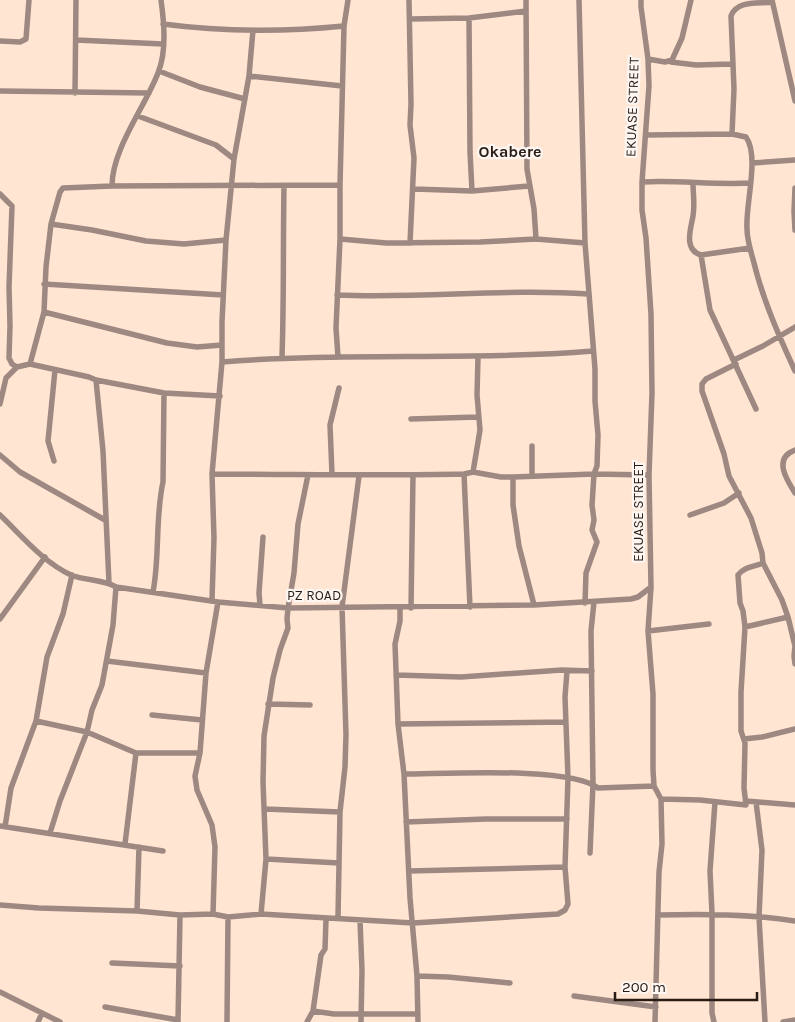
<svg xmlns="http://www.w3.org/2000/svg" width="795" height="1022" font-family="Karla,sans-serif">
  <rect width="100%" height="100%" fill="#ffe5d2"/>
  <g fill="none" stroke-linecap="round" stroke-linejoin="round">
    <!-- minor -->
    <path stroke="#9e8982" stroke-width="5.5" d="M409,0L411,104L410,125L414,158L410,243
      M526,0L527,169L534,209L536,239
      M579,0L585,243L595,369V401L598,435L597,466L594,474L592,505L594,520L592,530L597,542L586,573L585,603
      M641,0V7L648,59L649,86L642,182V210L646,238L651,314L652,393L649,475L651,587L648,631L653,694V770L654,786L661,799L662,844L659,872L655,1022
      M772,0L795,101
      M469,18L470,152L472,191
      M410,19L469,18L526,11
      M163,24C223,32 284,32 344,26
      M76,40L163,44
      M0,41L20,42L26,39L29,0
      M648,59L665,62L672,60L682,38L691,0
      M671,62L696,65L732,64
      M159,71L200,87L245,99
      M249,76L342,86
      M0,91L149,93
      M75,93L76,0
      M138,116L216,145L234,159
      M732,134L734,89L731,16C737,0 758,4 772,2
      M646,135L732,134L746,137C760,157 745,205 747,229C747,240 751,252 754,263C763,300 779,336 795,371
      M752,163L795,160
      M642,182C678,180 714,185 750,183
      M693,183C693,193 695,205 693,216C691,228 683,250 701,255L750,248
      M112,186C112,149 145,107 158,73C167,51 164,22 161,0
      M795,188L794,211L795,230
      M414,189L472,191L529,186
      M0,194L12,206L9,287L10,326L9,358L12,364L17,367
      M51,224L92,230L146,241L184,244L226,240
      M340,239L386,243L480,242L536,239L585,243
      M701,255L710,310L756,409
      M44,284L223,295
      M337,295C421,299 504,288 588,294
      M44,312L167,343L197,347L222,345
      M282,357C284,300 283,243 284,186
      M338,357L336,328L340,239V185L344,26L348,0
      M734,360L763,346L795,327
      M222,362C346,352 470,361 593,351
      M30,364L44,312L46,267L51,224L60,192L63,188L112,186L340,185
      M96,380L103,451L109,583
      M0,404L6,378L17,367L30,364L89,377L96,380L164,393L220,396
      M411,419L478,417
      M532,446V476
      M795,450C773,458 786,479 795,493
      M0,455L20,472L105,520
      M54,461L48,441L55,370
      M473,472L480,430L477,395L478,357
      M212,474C297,474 380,476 464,474L473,472L501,477H513L594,474L649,475
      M332,474L330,425L339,388
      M464,474L470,607
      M513,477V505L519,546L534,605
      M0,515C22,536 43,562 71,575C86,581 102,579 116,587L218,602L288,608L534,605L631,599L638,597L651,587
      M690,515L724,503L739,493
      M153,592C160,556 155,518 163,482L164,393
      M212,600L214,538L212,474L222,362V322L226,240L234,159L249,76L253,30
      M260,605L259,593L263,537
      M400,607V621L395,644L398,724L404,774L410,898L417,976L418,1022
      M411,608L413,475
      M788,617L795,646L794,656L795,664
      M0,619L45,557
      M745,627L788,617L782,600L763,563
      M648,631L709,624
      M107,661L206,673
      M396,675L461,677L562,670L592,671
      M268,704L310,705
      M152,715L202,720
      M36,721L87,732L136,753H200
      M398,724L565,722
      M744,739L762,737L795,729
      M404,774C443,774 571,766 598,788L654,786
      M661,799L700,800L746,805L744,788L745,743L741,731V692L745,627L743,611L740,603L738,575C745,566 754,567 763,563L762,553L751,518L729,476L724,454L702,391V384L706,379L736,364
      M746,801L795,805
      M756,802L762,850L759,917L765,1022
      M265,809L340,812
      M406,822L486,819H567
      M0,826L163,851
      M5,827L11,788L36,721L47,657L63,614L72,575
      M50,833L60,801L87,732L92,710L102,685L113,625L116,587
      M125,844L136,753
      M590,853L593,784L591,631L594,602
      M266,859L339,863
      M409,871L565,867
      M0,905L39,908L137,911L180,915L213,914L228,917L261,914L413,923L558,914L565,910L568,904L565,867L568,778L565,697L567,671
      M137,911L139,847
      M213,914L215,847L212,825L197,790L195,776L200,753L206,673L218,602
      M261,914L266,859L263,782L264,736L273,678L280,650L288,628L287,619L288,608L294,573L298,524L308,475
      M658,915C704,914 750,914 795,921
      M338,917L340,812L345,767L346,735L342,607L359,476
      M360,921L362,970L361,1022
      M112,963L180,966
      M417,976L448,977L510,983
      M0,992L60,1022
      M574,996L656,1007
      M105,1007L178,1020
      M313,1011L334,1014H417
      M38,1022L42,1013
      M178,1022L180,915
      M227,1022L228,917
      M307,1022L313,1011L321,955L325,949L326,919
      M714,1022L712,1013V913L710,871L715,802
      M783,1022L795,1020"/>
  </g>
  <g text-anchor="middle" stroke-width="4.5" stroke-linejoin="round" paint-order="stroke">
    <!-- street labels -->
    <g font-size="14" fill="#281c14" stroke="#fdf6f2">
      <text transform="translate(632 107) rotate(-88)" y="5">EKUASE STREET</text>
      <text transform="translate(638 512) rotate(-90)" y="5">EKUASE STREET</text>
      <text x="314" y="600">PZ ROAD</text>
    </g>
    <!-- quarter labels -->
    <g font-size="16" font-weight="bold" fill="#281c14" stroke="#fdf6f2">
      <text x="510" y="157">Okabere</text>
    </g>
  </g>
  <!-- scale -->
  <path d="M615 992v8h142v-8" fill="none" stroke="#281c14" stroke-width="2.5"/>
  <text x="622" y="992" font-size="15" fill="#281c14" stroke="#fdf6f2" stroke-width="4" paint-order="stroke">200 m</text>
</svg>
